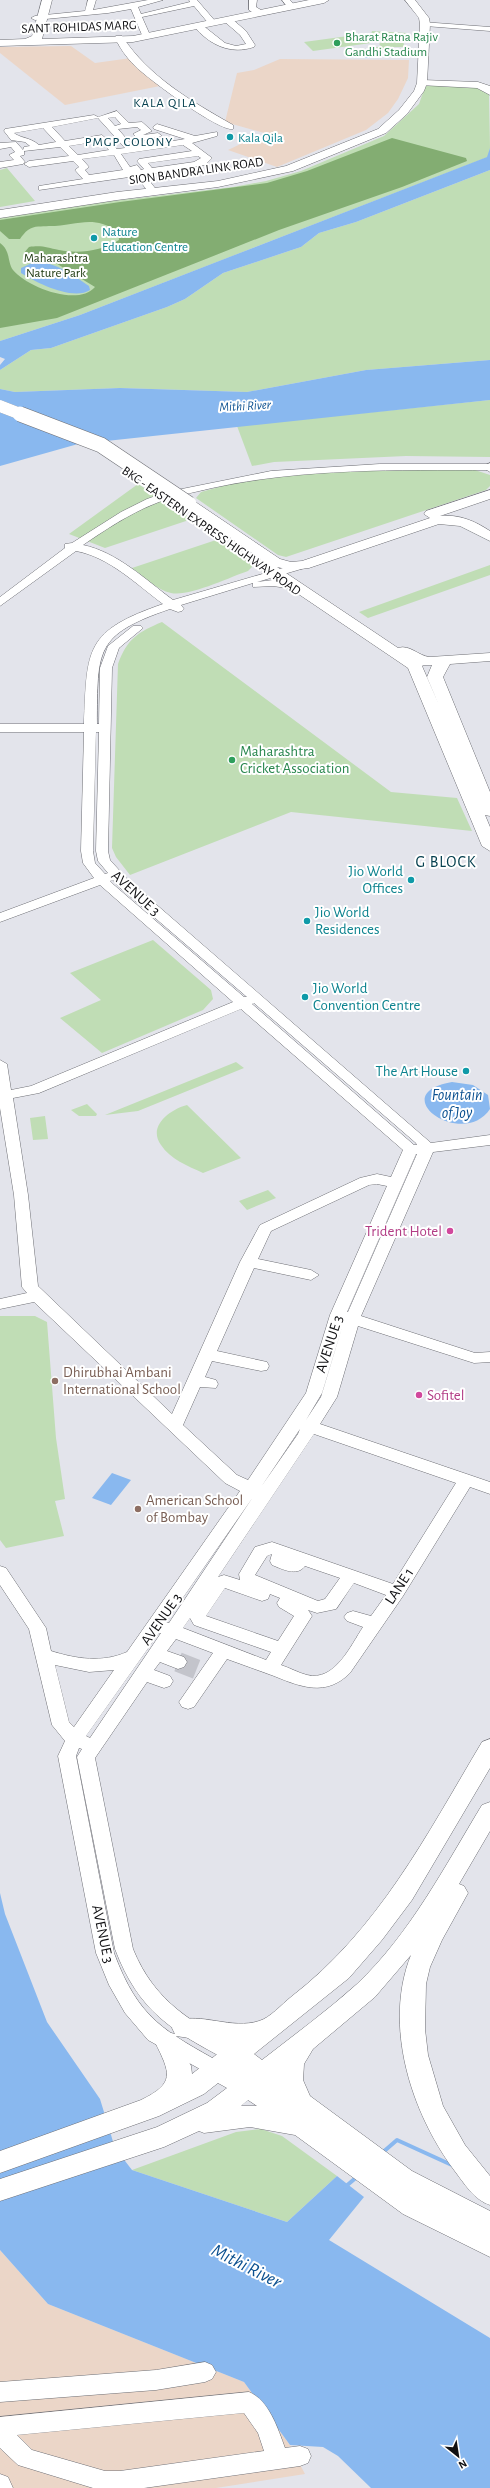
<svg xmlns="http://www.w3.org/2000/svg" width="490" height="2488" font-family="'Alegreya Sans',sans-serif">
  <rect width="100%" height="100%" fill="#e3e4eb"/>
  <!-- industrial -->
  <path fill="#ebd6c8" d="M71,46L95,63L131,58L165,85L65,105L0,53V47Z
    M280,59L409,60L408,78L398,99L388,113L366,130L277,167L228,150L251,139L260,142L275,136L225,122L237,73L254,70Z
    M0,2250L48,2304L244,2382L290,2445L305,2474L216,2488H0Z"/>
  <!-- green -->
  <path fill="#c0ddb5" d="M372,31L407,33L406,35H403L404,47H393L394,51H403V57H386L385,50H376V47H382L379,44L385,40H375V36L371,35Z
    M363,34L371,43L313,51L304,42Z
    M426,84L477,85L489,94L490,148L488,157L80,315L0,341V218L104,202L233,187L266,181L301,171L384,136L419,104Z
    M7,168L35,201L0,207V170Z
    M490,170V360L366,370L247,392L120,388L15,392L0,389V370L31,350L51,348L167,307L185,299L223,273L301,247L319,233L356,222Z
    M490,400V457L406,456L274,462L252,466L237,426Z
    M361,469L475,470L490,475V486L486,490L286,557L278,555L196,498L201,492L244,480Z
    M138,484L192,519L105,548L69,534Z
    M219,539L252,562V567L248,571C230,577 189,597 171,593C157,590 143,576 132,568Z
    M490,565V575L368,618L359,612Z
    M162,622L391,792L457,798L472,831L291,812L130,875L116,857L112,848L118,664C127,639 138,632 162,622Z
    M153,940L211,990L213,999L203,1010L102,1053L60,1018L101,1000L70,973Z
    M236,1062L244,1068L138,1111L105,1115Z
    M87,1104L97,1114L96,1116H79L71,1110Z
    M187,1105L241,1158L203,1173C188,1166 170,1159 161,1145C147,1126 171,1109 187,1105Z
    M45,1116L48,1139L33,1140L30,1118Z
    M268,1190L276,1198L247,1210L239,1201Z
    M0,1316H35L47,1322L56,1438L65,1499L55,1501L64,1536L6,1548L0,1540Z
    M261,2129L282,2136L337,2176L287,2222L132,2170L236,2132Z"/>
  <!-- forest -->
  <path fill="#83ad72" d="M392,138L466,158L467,161L402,187L279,230L57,318L0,328V243C11,251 7,262 13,270C27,287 78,307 95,287L54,262L31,260L23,254L29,247C43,245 47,248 59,250C79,254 102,251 119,240L118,231C91,214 77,226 49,226C41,227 35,225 28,230C25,232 22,236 20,239H9L0,231V220L120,202L267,183L307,171Z"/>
  <!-- water -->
  <path fill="#89b8ef" d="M351,49L371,50L370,58L350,57Z
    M490,148V170L356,222L319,233L301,247L223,273L185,299L167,307L51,348L31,350L0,370V365L5,359L0,357V341L80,315L487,157Z
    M34,262C57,262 71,274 89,286L90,290C73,301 37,283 21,273V268Z
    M490,360V400L78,444L0,466V389L15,392L120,388L247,392L366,370Z
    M452,1082L473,1085L488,1095L490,1109C463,1150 383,1094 452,1082Z
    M112,1473L131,1480L111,1505L92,1498Z
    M0,1893L5,1914L47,2022L100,2099L115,2148L132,2170L287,2222L337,2176L364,2197L329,2240L490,2338V2488H371L338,2456L323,2447L290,2445L244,2382L48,2304L0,2250Z"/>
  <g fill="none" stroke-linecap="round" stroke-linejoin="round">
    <!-- stream -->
    <path stroke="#89b8ef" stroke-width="4" d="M382,2153L397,2140L454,2166
      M345,2187L358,2176"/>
    <!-- minor-tunnel -->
    <path stroke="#c3c4cb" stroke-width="20" stroke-dasharray="20 10" stroke-linecap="butt" d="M178,1662L201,1671"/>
    <!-- minor casing -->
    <g stroke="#6e6f75" stroke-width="1">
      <path id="minor" d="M88,0H96L93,10L148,0H163L138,7L141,14L190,2L189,0H197L216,22L209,24L194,6L142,17L150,35L146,38L142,35L131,9L108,13L35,20L31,18L35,16L85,11Z
        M249,0H257L256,7L261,10V14H255L249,10Z
        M282,0H290L296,7L289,9Z
        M225,18H231L246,31L255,45L254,47C231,55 209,45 194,26L201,24L225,43L236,46L246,44L240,35L225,22Z
        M422,22L490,27V31L425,26H422Z
        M116,36H122C149,77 191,101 233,125V129C219,132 147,78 135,66C126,57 120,48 115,38Z
        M422,80L478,82L490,86V95L477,88L419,85L418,83Z
        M117,111L129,123L142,122L152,131L143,135L158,133L162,136L141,141L133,134L141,130L137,127L118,129L131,144L139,143L143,146L185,139L154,129L153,127L157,124L195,136L217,132V136L192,143L212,158L205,165L145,175L158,192L153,195L150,194L136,176L39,190V186L83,179L75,170L79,167L73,161L29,167L24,164L29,161L69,156L60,147L24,151V155L20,156L25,162L23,164L0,168V162L14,160L9,155L15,152L11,147L0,149V143L16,142L23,150L24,147L30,146L25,142L11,140L4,131L5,129L94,115L98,117ZM115,117L121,124L115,126L108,118ZM98,118L125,148L117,149L102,135L65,141L52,127ZM43,128L56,142L39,145C30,137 19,138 14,133ZM100,141L109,150L78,155L69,146ZM183,145L192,151L139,159L137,161L144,169L141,170L137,165L130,167L121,154ZM114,155L123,170L89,175L85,170L89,167L82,159ZM198,156L201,158L194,162L152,168L148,163Z
        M380,464H490V470C397,470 304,468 212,488C192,493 172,496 154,504C129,514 105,530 83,545C117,552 146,580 173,600L300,563H308L310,565L308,567L257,582L273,580L300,586V590L273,586L253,587V583L181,605L184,609L182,611L178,612L170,609C94,635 98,650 97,724H99L100,668L108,646L133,626H141L143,628L119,648L112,668L108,851L110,860L128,880L431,1143L490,1135V1145L433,1152L361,1316L475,1353L490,1352V1362L474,1363L358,1326L337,1397L320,1424L490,1482V1494L470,1487L403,1596L350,1673C326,1697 301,1687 274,1676C258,1670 243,1665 227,1659L194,1707L188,1709L182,1707L179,1702L213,1653L176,1639L167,1651L184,1657L187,1662L184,1667L178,1669L160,1662L154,1670L170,1676L173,1681L170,1686L164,1688L147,1682L95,1758L133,1949C155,2003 194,2024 243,2049L246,2055L243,2061L236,2063L229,2061C172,2031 139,2012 115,1949L77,1757L82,1749L79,1748L76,1756L114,1953C139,2020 165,2031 223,2064L226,2070L223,2076L216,2078L148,2040L125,2013L109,1985L96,1953L58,1756L65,1741L52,1725L29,1629L0,1585V1566L6,1568L46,1628L51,1651C77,1659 102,1663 127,1652L240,1491L225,1483L34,1302L0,1309V1299L27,1293L22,1287L14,1195L0,1108V1060L7,1064L11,1090L31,1086L233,1002L100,885L0,922V913L94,878L83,863L81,851L84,732H0V724H84C87,648 85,631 163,604C136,584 109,557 76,551L0,606V597L65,548V544L72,543L121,512L147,499L167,492L271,471ZM96,732H99L96,851L98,861L108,873L105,874L95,863L93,851ZM113,880L118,886L247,997H244L114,885L110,881ZM254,1003L416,1143L417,1145H414L252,1004ZM241,1009L403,1150L391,1177L377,1174L360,1178L260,1225L240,1262L172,1414L38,1286L28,1195L13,1098L39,1093ZM416,1154H417L348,1312H347ZM377,1184L387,1186L330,1315L306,1393L248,1480L237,1475L183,1425L200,1387L216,1388L218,1384L216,1380L205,1377L212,1361L261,1371L267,1370L269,1366L267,1362L217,1351L254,1268L311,1280L319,1275L311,1270L258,1259L271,1231L369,1185ZM344,1321L321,1397L306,1420L322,1393ZM300,1429L298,1434L261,1487ZM314,1434L456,1483L393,1584L272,1542L255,1547L239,1574L240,1580L224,1575L218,1577ZM253,1497L169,1623L166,1622ZM272,1554L270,1561L272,1565C282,1569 297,1577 305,1566L340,1578L325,1599L318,1601L255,1575L267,1556ZM354,1583L386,1595L371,1616L353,1611L347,1613L344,1617L347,1621L363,1627C351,1645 335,1682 307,1675C299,1673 290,1668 281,1665L312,1616L308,1610L317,1613L336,1609ZM225,1588L262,1601L268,1599L270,1594L280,1598L277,1603L279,1607L294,1616L278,1641L206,1616ZM190,1618L194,1625L271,1652L266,1660L183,1628ZM159,1633H161L90,1738L86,1736ZM55,1665L89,1672L114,1670L74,1727L69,1722Z
        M205,2362L212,2365L216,2372L212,2379L205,2382L156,2390L0,2402V2382L156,2370Z
        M249,2392C269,2400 278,2429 285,2448L300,2446L308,2449L311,2456L308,2463L300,2466L144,2488H93L18,2465L0,2448V2417ZM244,2413L258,2433L264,2451L120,2471H105L32,2450L17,2435Z
        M0,2474L8,2477L13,2488H0Z"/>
    </g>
    <!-- major casing -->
    <g stroke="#6e6f75" stroke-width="1">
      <path id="major" d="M42,0H52L42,39L133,36L309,0H329L324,3L133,42L0,46V40L25,39L32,36Z
        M405,0H415L429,18L430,24L427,83L424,91L407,114L386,133L293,171L218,187L117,200L0,218V210L117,192L218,181L286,166L378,129L399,110L414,91L417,83L420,24L419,18Z
        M490,463V472L482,467Z
        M490,490V499L440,516C459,514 475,521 490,531V541L460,526L439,524L309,568L291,570L277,567L398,648C410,644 418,656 430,657L490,653V661L450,664L443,677L490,792V816L485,815L490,827V851L482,846L408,668L257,566L255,563L261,559L182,504L189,500L194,501L280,559L291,562L302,561L430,518L424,514L426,511ZM423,665H432L427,677L439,705L422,666Z
        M490,1739V1768L412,1900L382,1940L349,1978L254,2054L262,2060C294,2035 327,2011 357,1984C410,1934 445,1866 482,1805L490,1802V1831L459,1884L464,1886L468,1893L442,1940L430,1967L426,1984L425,2029L428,2055L443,2106L465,2145L490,2176V2205C474,2200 464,2183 454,2170C411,2112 383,2025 411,1955L375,1997L313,2049L304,2064L303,2080L310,2096L412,2171L490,2211V2257L403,2214L295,2135L250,2127L204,2133L199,2131L164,2147L0,2201V2179L157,2127L207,2103L227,2088L218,2083L204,2094L159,2116L0,2173V2151L141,2100C176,2083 170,2073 155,2042L158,2035L167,2032L175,2034L172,2028L175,2021C201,2012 232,2030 259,2021C270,2018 282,2004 291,1997C379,1929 426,1836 482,1742ZM176,2036L230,2044L192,2074L191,2066ZM248,2100L257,2106H241Z"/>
    </g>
    <!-- minor -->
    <use href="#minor" fill="#fff" fill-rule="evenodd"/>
    <!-- major -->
    <use href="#major" fill="#fff" fill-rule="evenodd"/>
    <!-- major-bridge-far1 casing -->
    <g stroke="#6e6f75" stroke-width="12" stroke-linecap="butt">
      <path id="major-bridge-far1" d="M0,406L23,415"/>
    </g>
    <!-- major-bridge casing -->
    <g stroke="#6e6f75" stroke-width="16" stroke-linecap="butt">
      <path id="major-bridge" d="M20,414L101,445L189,504"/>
    </g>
    <!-- major-bridge-far1 -->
    <use href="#major-bridge-far1" stroke="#fff" stroke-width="12"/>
    <!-- major-bridge -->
    <use href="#major-bridge" stroke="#fff" stroke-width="15"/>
  </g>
  <!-- markers -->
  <g fill="#2e9e5b" stroke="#fff" stroke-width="1.5">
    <circle cx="337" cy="43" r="4"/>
    <circle cx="232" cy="760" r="4"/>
  </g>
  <g fill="#0f9aa8" stroke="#fff" stroke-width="1.5">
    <circle cx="230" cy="137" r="4"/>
    <circle cx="94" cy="238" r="4"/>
    <circle cx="411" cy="880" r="4"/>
    <circle cx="307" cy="921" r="4"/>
    <circle cx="305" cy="997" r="4"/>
    <circle cx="466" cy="1071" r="4"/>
  </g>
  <g fill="#d1479c" stroke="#fff" stroke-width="1.5">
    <circle cx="450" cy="1231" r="4"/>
    <circle cx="419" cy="1395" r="4"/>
  </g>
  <g fill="#8d6e63" stroke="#fff" stroke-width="1.5">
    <circle cx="55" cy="1381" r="4"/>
    <circle cx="138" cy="1509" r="4"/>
  </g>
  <g text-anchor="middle" stroke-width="4" stroke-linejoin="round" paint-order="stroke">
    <!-- far-street labels -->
    <g font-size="13" fill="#101013" stroke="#fff">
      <text transform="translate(79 26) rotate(-2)" y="5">SANT ROHIDAS MARG</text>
      <text transform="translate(196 170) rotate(-8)" y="5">SION BANDRA LINK ROAD</text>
      <text transform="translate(212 530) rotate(35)" y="5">BKC - EASTERN EXPRESS HIGHWAY ROAD</text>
    </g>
    <!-- far-leisure labels -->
    <g font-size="13" fill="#27864d" stroke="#fff" text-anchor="start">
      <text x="345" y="41">Bharat Ratna Rajiv<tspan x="345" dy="15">Gandhi Stadium</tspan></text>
    </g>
    <!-- far-neighbourhood labels -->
    <g font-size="13" letter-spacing="1" fill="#06404f" stroke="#fff">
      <text x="165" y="107">KALA QILA</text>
      <text x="129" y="146">PMGP COLONY</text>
    </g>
    <!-- far-culture labels -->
    <g font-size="13" fill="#0d838f" stroke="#fff" text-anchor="start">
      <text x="238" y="142">Kala Qila</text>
      <text x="102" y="236">Nature<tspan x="102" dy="15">Education Centre</tspan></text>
    </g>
    <!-- far-park labels -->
    <g font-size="13" fill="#18340a" stroke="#fff">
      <text x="56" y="262">Maharashtra<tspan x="56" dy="15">Nature Park</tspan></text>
    </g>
    <!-- far-water labels -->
    <g font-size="13" font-style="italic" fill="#0b5090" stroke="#fff">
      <text transform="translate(245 405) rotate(-3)" y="5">Mithi River</text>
    </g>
    <!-- leisure labels -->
    <g font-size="15" fill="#27864d" stroke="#fff" text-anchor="start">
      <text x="240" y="756">Maharashtra<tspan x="240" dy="17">Cricket Association</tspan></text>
    </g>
    <!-- culture labels -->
    <g font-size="15" fill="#0d838f" stroke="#fff" text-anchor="end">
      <text x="403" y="876">Jio World<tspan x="403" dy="17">Offices</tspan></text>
      <text x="315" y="917" text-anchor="start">Jio World<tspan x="315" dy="17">Residences</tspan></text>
      <text x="313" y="993" text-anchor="start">Jio World<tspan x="313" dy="17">Convention Centre</tspan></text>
      <text x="458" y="1076">The Art House</text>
    </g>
    <!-- street labels -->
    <g font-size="15" fill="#101013" stroke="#fff">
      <text transform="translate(136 893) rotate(42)" y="5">AVENUE 3</text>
      <text transform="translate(329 1344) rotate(-72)" y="5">AVENUE 3</text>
      <text transform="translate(399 1586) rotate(-57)" y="5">LANE 1</text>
      <text transform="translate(161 1619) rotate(-55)" y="5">AVENUE 3</text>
      <text transform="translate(103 1934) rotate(78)" y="5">AVENUE 3</text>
    </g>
    <!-- hotel labels -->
    <g font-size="15" fill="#b23c85" stroke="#fff" text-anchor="end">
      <text x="442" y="1236">Trident Hotel</text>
      <text x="427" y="1400" text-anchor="start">Sofitel</text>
    </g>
    <!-- education labels -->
    <g font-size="15" fill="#785e54" stroke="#fff" text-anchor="start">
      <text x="63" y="1377">Dhirubhai Ambani<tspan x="63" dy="17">International School</tspan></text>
      <text x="146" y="1505">American School<tspan x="146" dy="17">of Bombay</tspan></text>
    </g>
    <!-- neighbourhood labels -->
    <g font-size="16" letter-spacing="1" fill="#06404f" stroke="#fff">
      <text x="446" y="867">G BLOCK</text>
    </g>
    <!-- water labels -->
    <g font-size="16" font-style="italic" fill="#0b5090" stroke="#fff">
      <text x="457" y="1100">Fountain<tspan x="457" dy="18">of Joy</tspan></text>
    </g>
    <!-- near-water labels -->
    <g font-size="19" font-style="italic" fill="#0b5090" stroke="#fff">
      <text transform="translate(247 2265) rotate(27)" y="7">Mithi River</text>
    </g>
  </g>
  <!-- north arrow -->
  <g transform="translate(458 2456) rotate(150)" stroke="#ffffff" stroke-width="3" paint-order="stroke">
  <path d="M0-3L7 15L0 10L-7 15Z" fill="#101013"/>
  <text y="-6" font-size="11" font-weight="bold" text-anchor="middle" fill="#101013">N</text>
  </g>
</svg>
